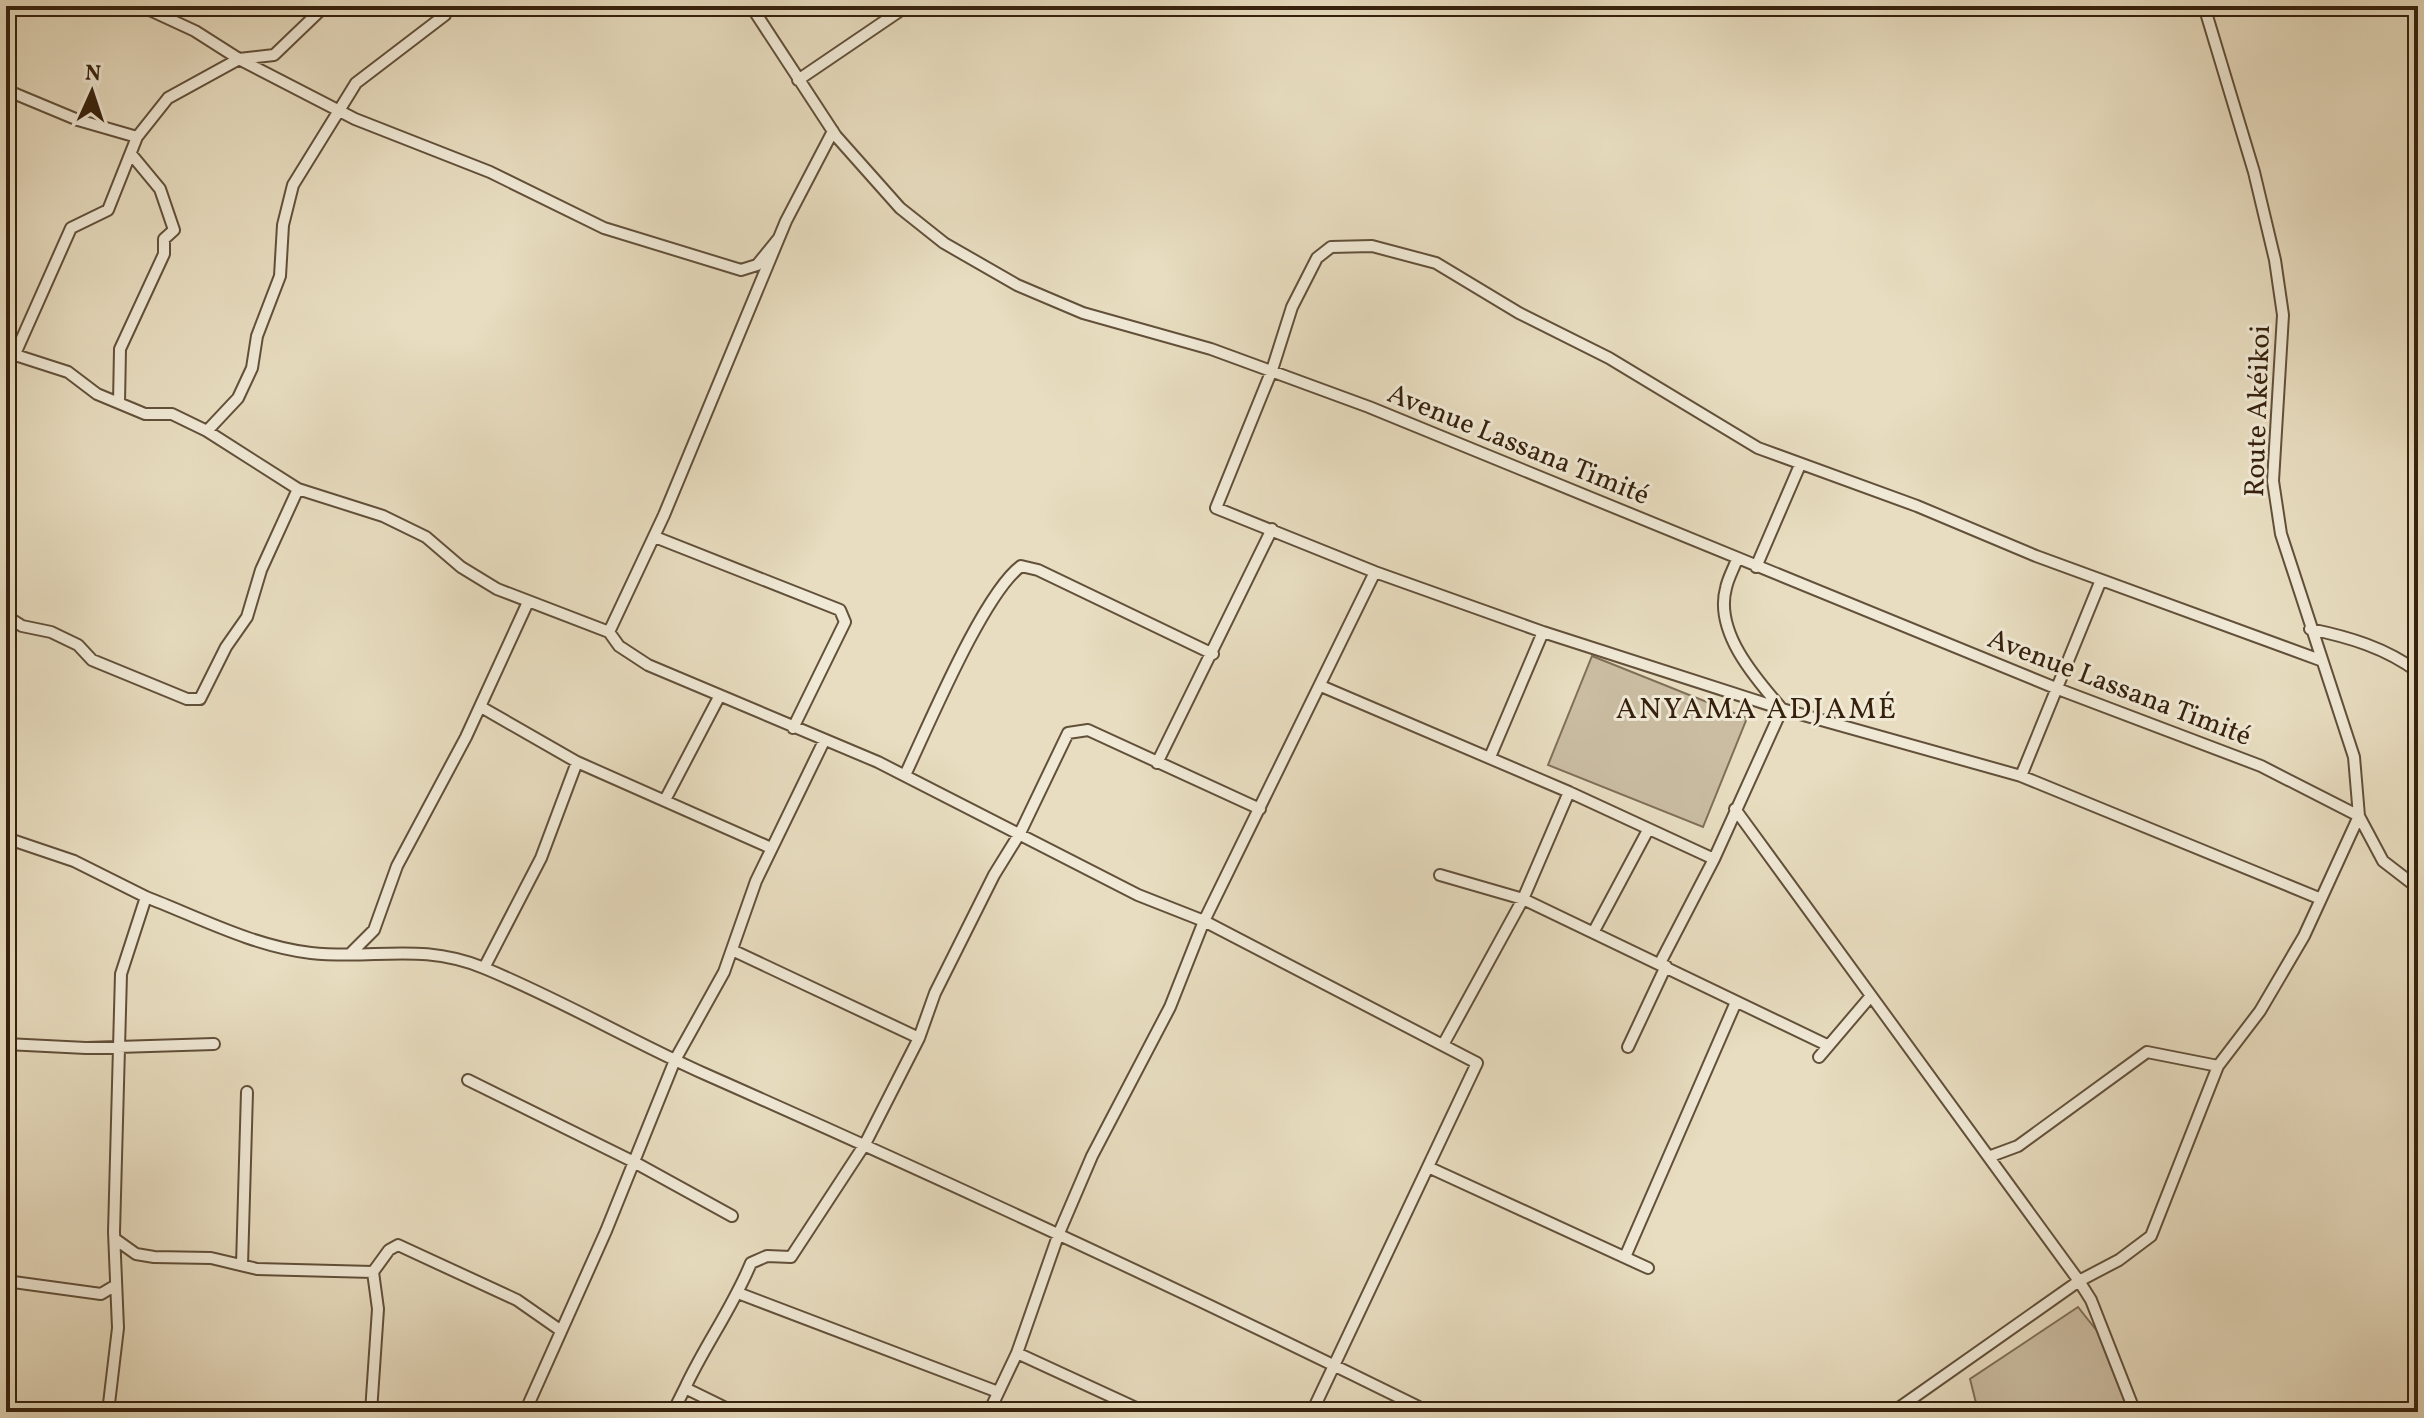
<svg xmlns="http://www.w3.org/2000/svg" width="2424" height="1418" font-family="Vollkorn,serif">
  <rect width="100%" height="100%" fill="#e8ddc0"/>
  <filter id="stains"><feTurbulence type="fractalNoise" baseFrequency=".0025" numOctaves="4"/><feColorMatrix values="0 0 0 0 .2 0 0 0 0 .09 0 0 0 0 .02 0 0 0 .5 -.17"/></filter>
  <radialGradient id="worn" r=".72"><stop offset=".6" stop-color="#630" stop-opacity="0"/><stop offset="1" stop-color="#630" stop-opacity=".3"/></radialGradient>
  <!-- green -->
  <path fill="#cabda2" stroke="#806f58" stroke-width="2" d="M1592,656L1747,718L1703,827L1548,765Z
    M2078,1307L2097,1331L2129,1412L1978,1411L1970,1379Z"/>
  <g fill="none" stroke-linecap="round" stroke-linejoin="round">
    <!-- minor casing -->
    <g stroke="#62503a" stroke-width="14">
      <path id="minor" d="M141,6L195,31L239,59L355,119L490,172L604,228L741,270L757,265L779,238
        M751,6L836,136L900,208L944,243L1017,285L1083,313L1211,349L1369,407L2058,689L2261,766L2359,816
        M2204,6L2254,172L2275,260L2283,315L2273,481L2281,534L2354,757L2359,816L2383,861L2418,888
        M798,80L907,6
        M6,90L78,120L137,137
        M6,352L68,372L97,394L145,414H172L207,431L298,489L383,516L426,537L461,567L497,589L609,632L619,646L648,665L878,762L1138,895L1204,921L1477,1063L1312,1412
        M6,360L15,354L71,228L108,210L137,137L168,98L239,59L274,55L325,6
        M119,403L120,349L164,254V239L174,230L160,189L131,154
        M207,431L238,398L252,368L257,336L280,276L283,225L293,185L356,83L445,15
        M655,537L840,610L845,622L793,728
        M1756,567L1800,465
        M6,616L22,626L51,632L78,645L92,660L187,699H200L226,647L247,617L261,570L298,489
        M2310,629C2349,637 2386,648 2418,672
        M609,632L664,515L786,221L833,131
        M2320,660L2036,556L1917,506L1758,448L1609,358L1519,313L1436,263L1372,246L1331,247L1317,258L1292,307L1272,370L1216,508L1375,572L1543,632L1782,709L2021,776L2321,899L2359,816
        M1321,686L1569,792L1714,859
        M481,707L577,762L771,848
        M1490,757L1543,632
        M1157,763L1272,529
        M905,775C928,727 983,594 1021,566L1038,570L1213,654
        M2021,776L2101,580
        M665,800L719,697
        M1735,809L2079,1281L2091,1300L2135,1412
        M6,838L74,861L146,897
        M1440,875L1523,899L1827,1045
        M1594,931L1648,830
        M732,950L919,1038
        M351,953L374,930L397,866L466,737L528,602
        M1660,963L1714,859L1782,709C1756,679 1714,632 1726,588C1728,578 1734,568 1737,559
        M484,968L541,858L577,762
        M1444,1043L1523,899L1569,792
        M6,1044L86,1048L214,1044
        M1628,1047L1666,966
        M1819,1057L1870,997
        M468,1080L634,1162L732,1216
        M6,1156L8,1045
        M1991,1156L2018,1146L2147,1052L2218,1066
        M1428,1167L1648,1268
        M115,1239L136,1254L154,1257L211,1258L257,1269L373,1272
        M1625,1257L1736,1002
        M242,1265L247,1092
        M373,1272L389,1250L398,1245L517,1300L560,1330
        M6,1281L101,1294L116,1285
        M738,1293L998,1392
        M1017,1353L1145,1412
        M108,1412L118,1328L114,1232L121,974L146,897C200,918 253,946 311,953C374,960 420,942 484,968C560,999 631,1041 705,1074C949,1182 1190,1294 1429,1412
        M371,1412L378,1309L373,1272
        M525,1412L606,1231L675,1060L724,972L756,881L824,741
        M673,1412L685,1388
        M734,1412L685,1388C705,1345 733,1307 751,1263L767,1256L791,1257L865,1144L919,1038L935,993L994,875L1020,833L1068,733L1088,730L1260,809
        M989,1412L1017,1353L1059,1233L1092,1156L1170,1007L1204,921L1375,572
        M1893,1412L2079,1281L2119,1260L2151,1236L2218,1066L2260,1011L2304,936L2321,899"/>
    </g>
    <!-- minor -->
    <use href="#minor" stroke="#f0e9d6" stroke-width="10"/>
  </g>
  <g text-anchor="middle" stroke-width="6" stroke-linejoin="round" paint-order="stroke">
    <!-- street labels -->
    <g font-size="28" fill="#36210d" stroke="#f0e9d6">
      <text transform="translate(2256 411) rotate(-88)" y="10">Route Akéikoi</text>
      <text transform="translate(1519 443) rotate(22)" y="10">Avenue Lassana Timité</text>
      <text transform="translate(2120 686) rotate(21)" y="10">Avenue Lassana Timité</text>
    </g>
    <!-- neighbourhood labels -->
    <g font-size="30" letter-spacing="2" fill="#36210d" stroke="#f0e9d6">
      <text x="1757" y="718">ANYAMA ADJAMÉ</text>
    </g>
  </g>
  <!-- margin -->
  <rect width="2424" height="1418" fill="none" stroke="#e8ddc0" stroke-width="32"/>
  <rect x="8" y="8" width="2408" height="1402" fill="none" stroke="#36210d" stroke-width="4"/>
  <rect x="16" y="16" width="2392" height="1386" fill="none" stroke="#36210d" stroke-width="2"/>
  <!-- north arrow -->
  <g transform="translate(92 92) rotate(3)" stroke="#f0e9d6" stroke-width="6" paint-order="stroke">
  <path d="M0-6L14 30L0 20L-14 30Z" fill="#36210d"/>
  <text y="-12" font-size="22" font-weight="bold" text-anchor="middle" fill="#36210d">N</text>
  </g>
  <rect width="100%" height="100%" filter="url(#stains)"/>
  <rect width="100%" height="100%" fill="url(#worn)"/>
</svg>
